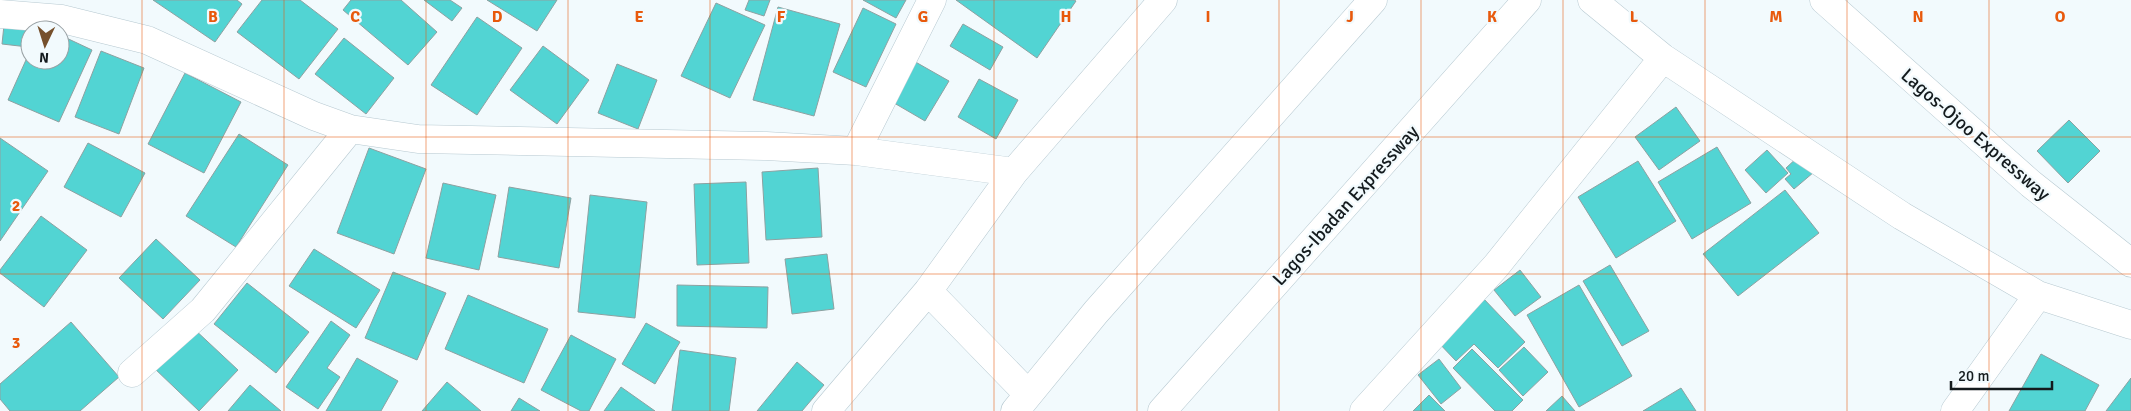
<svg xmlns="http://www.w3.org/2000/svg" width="2131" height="411" font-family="Signika,sans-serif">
  <rect width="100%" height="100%" fill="#f2fafd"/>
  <!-- building -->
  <path fill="#52d4d3" stroke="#8da1a1" d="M153,0H237L242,4L215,42Z
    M262,0H300L338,29L299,79L237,32Z
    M351,0H401L437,32L408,65L343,10Z
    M424,0H450L462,8L452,21Z
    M487,0H557L537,31Z
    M749,0H770L764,16L745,10Z
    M863,0H906L896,18Z
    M956,0H1074L1076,1L1037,58Z
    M716,3L765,25L730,98L681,76Z
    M778,7L840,24L814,116L753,100Z
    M863,8L896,24L866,87L833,72Z
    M477,17L522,48L477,115L431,85Z
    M963,24L1003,47L990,70L950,46Z
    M4,25L30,27L28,47L2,44Z
    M60,35L92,50L59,122L8,100L30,51V60H60Z
    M344,38L394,78L366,114L315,74Z
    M543,46L589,80L557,124L510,90Z
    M101,51L144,68L119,134L75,117Z
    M912,60L949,81L925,121L889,100Z
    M617,64L657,80L638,129L598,113Z
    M185,73L241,102L204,173L148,144Z
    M979,79L1018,100L996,139L958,117Z
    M1676,107L1700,141L1659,170L1635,137Z
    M2069,120L2100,151L2068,183L2037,151Z
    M239,134L288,165L236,247L186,216Z
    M0,138L48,171L0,241Z
    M88,143L145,173L121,217L64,187Z
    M1717,147L1751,203L1692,239L1658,182Z
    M369,148L426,169L394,254L337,233Z
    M1767,150L1788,173L1766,193L1745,170Z
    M1800,155L1814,172L1794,189L1785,179L1791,174L1786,168Z
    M1638,161L1676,221L1616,258L1578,197Z
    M818,168L822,237L766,240L762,172Z
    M746,182L749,263L697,265L694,184Z
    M443,183L496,195L479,270L426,258Z
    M509,187L571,198L559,268L498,257Z
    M1785,190L1819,233L1738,296L1703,254Z
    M590,195L647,202L635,318L578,312Z
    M41,216L87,250L44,307L0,273V270Z
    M156,239L200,280L163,319L119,278Z
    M314,249L380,290L356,328L289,286Z
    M827,254L834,309L792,314L785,259Z
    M1610,265L1649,331L1622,346L1583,281Z
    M1520,270L1541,297L1515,316L1494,290Z
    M393,272L446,293L417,360L365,338Z
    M247,283L309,332L276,373L214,324Z
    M677,285L768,287L767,328L677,326Z
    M1579,285L1632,376L1579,407L1527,315Z
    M468,295L548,329L524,383L445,349Z
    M1482,297L1525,342L1498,368L1474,344L1456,361L1436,340Z
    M331,321L350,335L327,368L340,377L318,409L286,387Z
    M71,322L119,377L80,411H10L0,399V384Z
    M646,323L680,342L655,384L622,364Z
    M192,327L238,370L199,411L153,367Z
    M571,335L616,359L589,411H581L541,390Z
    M1524,347L1548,372L1523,396L1499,370Z
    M1472,349L1523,400L1512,411H1495L1453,368Z
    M680,350L736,358L729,411H672Z
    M2041,354L2099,385L2085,411H2009Z
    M357,358L398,381L381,411H326Z
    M1439,359L1461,388L1441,404L1418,375Z
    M797,362L824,385L802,411H757Z
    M2131,378V411H2106Z
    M447,382L481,411H422Z
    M250,385L281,411H228Z
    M621,387L655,411H604Z
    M1681,388L1696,411H1643Z
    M1429,395L1445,411H1413Z
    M1562,396L1575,411H1546Z
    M519,398L540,411H511Z"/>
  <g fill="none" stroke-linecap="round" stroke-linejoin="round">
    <!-- minor casing -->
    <g stroke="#b7c9d1" stroke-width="29">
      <path id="minor" d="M1592,0L1663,58L1902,216L2038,295L2131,325
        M0,14L62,19L147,40L314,116L350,129L418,139L766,146L856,151L1014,172
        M856,151L932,0
        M928,291L1028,394
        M132,373L203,310L350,129
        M826,411L928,291L1014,172L1163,0
        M1364,411L1496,266L1663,58
        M1955,411L2038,295"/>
    </g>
    <!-- secondary casing -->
    <g stroke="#b7c9d1" stroke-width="29">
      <path id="secondary" d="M1824,0L2031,184L2131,263"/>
    </g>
    <!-- motorway casing -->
    <g stroke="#b7c9d1" stroke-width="29">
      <path id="motorway" d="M1015,411L1096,312L1373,0
        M1162,411L1527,0"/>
    </g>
    <!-- minor -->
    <use href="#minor" stroke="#fff" stroke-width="28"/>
    <!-- secondary -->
    <use href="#secondary" stroke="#fff" stroke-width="28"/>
    <!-- motorway -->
    <use href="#motorway" stroke="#fff" stroke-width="28"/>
  </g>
  <!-- grid -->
  <path fill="none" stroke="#e8590c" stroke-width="1" stroke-opacity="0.55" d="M142,0V411M284,0V411M426,0V411M568,0V411M710,0V411M852,0V411M994,0V411M1137,0V411M1279,0V411M1421,0V411M1563,0V411M1705,0V411M1847,0V411M1989,0V411M0,137H2131M0,274H2131"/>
  <g text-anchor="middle" stroke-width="4.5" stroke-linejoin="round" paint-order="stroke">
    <!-- street labels -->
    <g font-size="19" fill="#141b1e" stroke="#f2fafd">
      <text transform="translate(1976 134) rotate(41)" y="7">Lagos-Ojoo Expressway</text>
      <text transform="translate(1345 205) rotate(-48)" y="7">Lagos-Ibadan Expressway</text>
    </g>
  </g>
  <g font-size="16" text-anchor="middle" font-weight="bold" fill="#e8590c" stroke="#f2fafd" stroke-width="4.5" stroke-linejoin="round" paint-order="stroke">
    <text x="213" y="22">B</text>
    <text x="355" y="22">C</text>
    <text x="497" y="22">D</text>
    <text x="639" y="22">E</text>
    <text x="781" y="22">F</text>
    <text x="923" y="22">G</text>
    <text x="1066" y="22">H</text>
    <text x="1208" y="22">I</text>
    <text x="1350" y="22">J</text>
    <text x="1492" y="22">K</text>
    <text x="1634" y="22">L</text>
    <text x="1776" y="22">M</text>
    <text x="1918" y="22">N</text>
    <text x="2060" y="22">O</text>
    <text x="16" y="211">2</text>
    <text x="16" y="348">3</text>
  </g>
  <!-- north arrow -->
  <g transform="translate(45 45) rotate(184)"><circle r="24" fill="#f2fafd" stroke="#99a1a4"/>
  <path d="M0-4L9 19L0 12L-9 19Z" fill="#76502c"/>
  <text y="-8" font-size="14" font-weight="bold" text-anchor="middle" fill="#141b1e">N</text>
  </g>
  <!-- scale -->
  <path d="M1951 381v8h101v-8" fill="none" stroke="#141b1e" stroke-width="2.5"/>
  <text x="1958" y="381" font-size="15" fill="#141b1e" stroke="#f2fafd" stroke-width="4" paint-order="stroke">20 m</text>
</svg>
